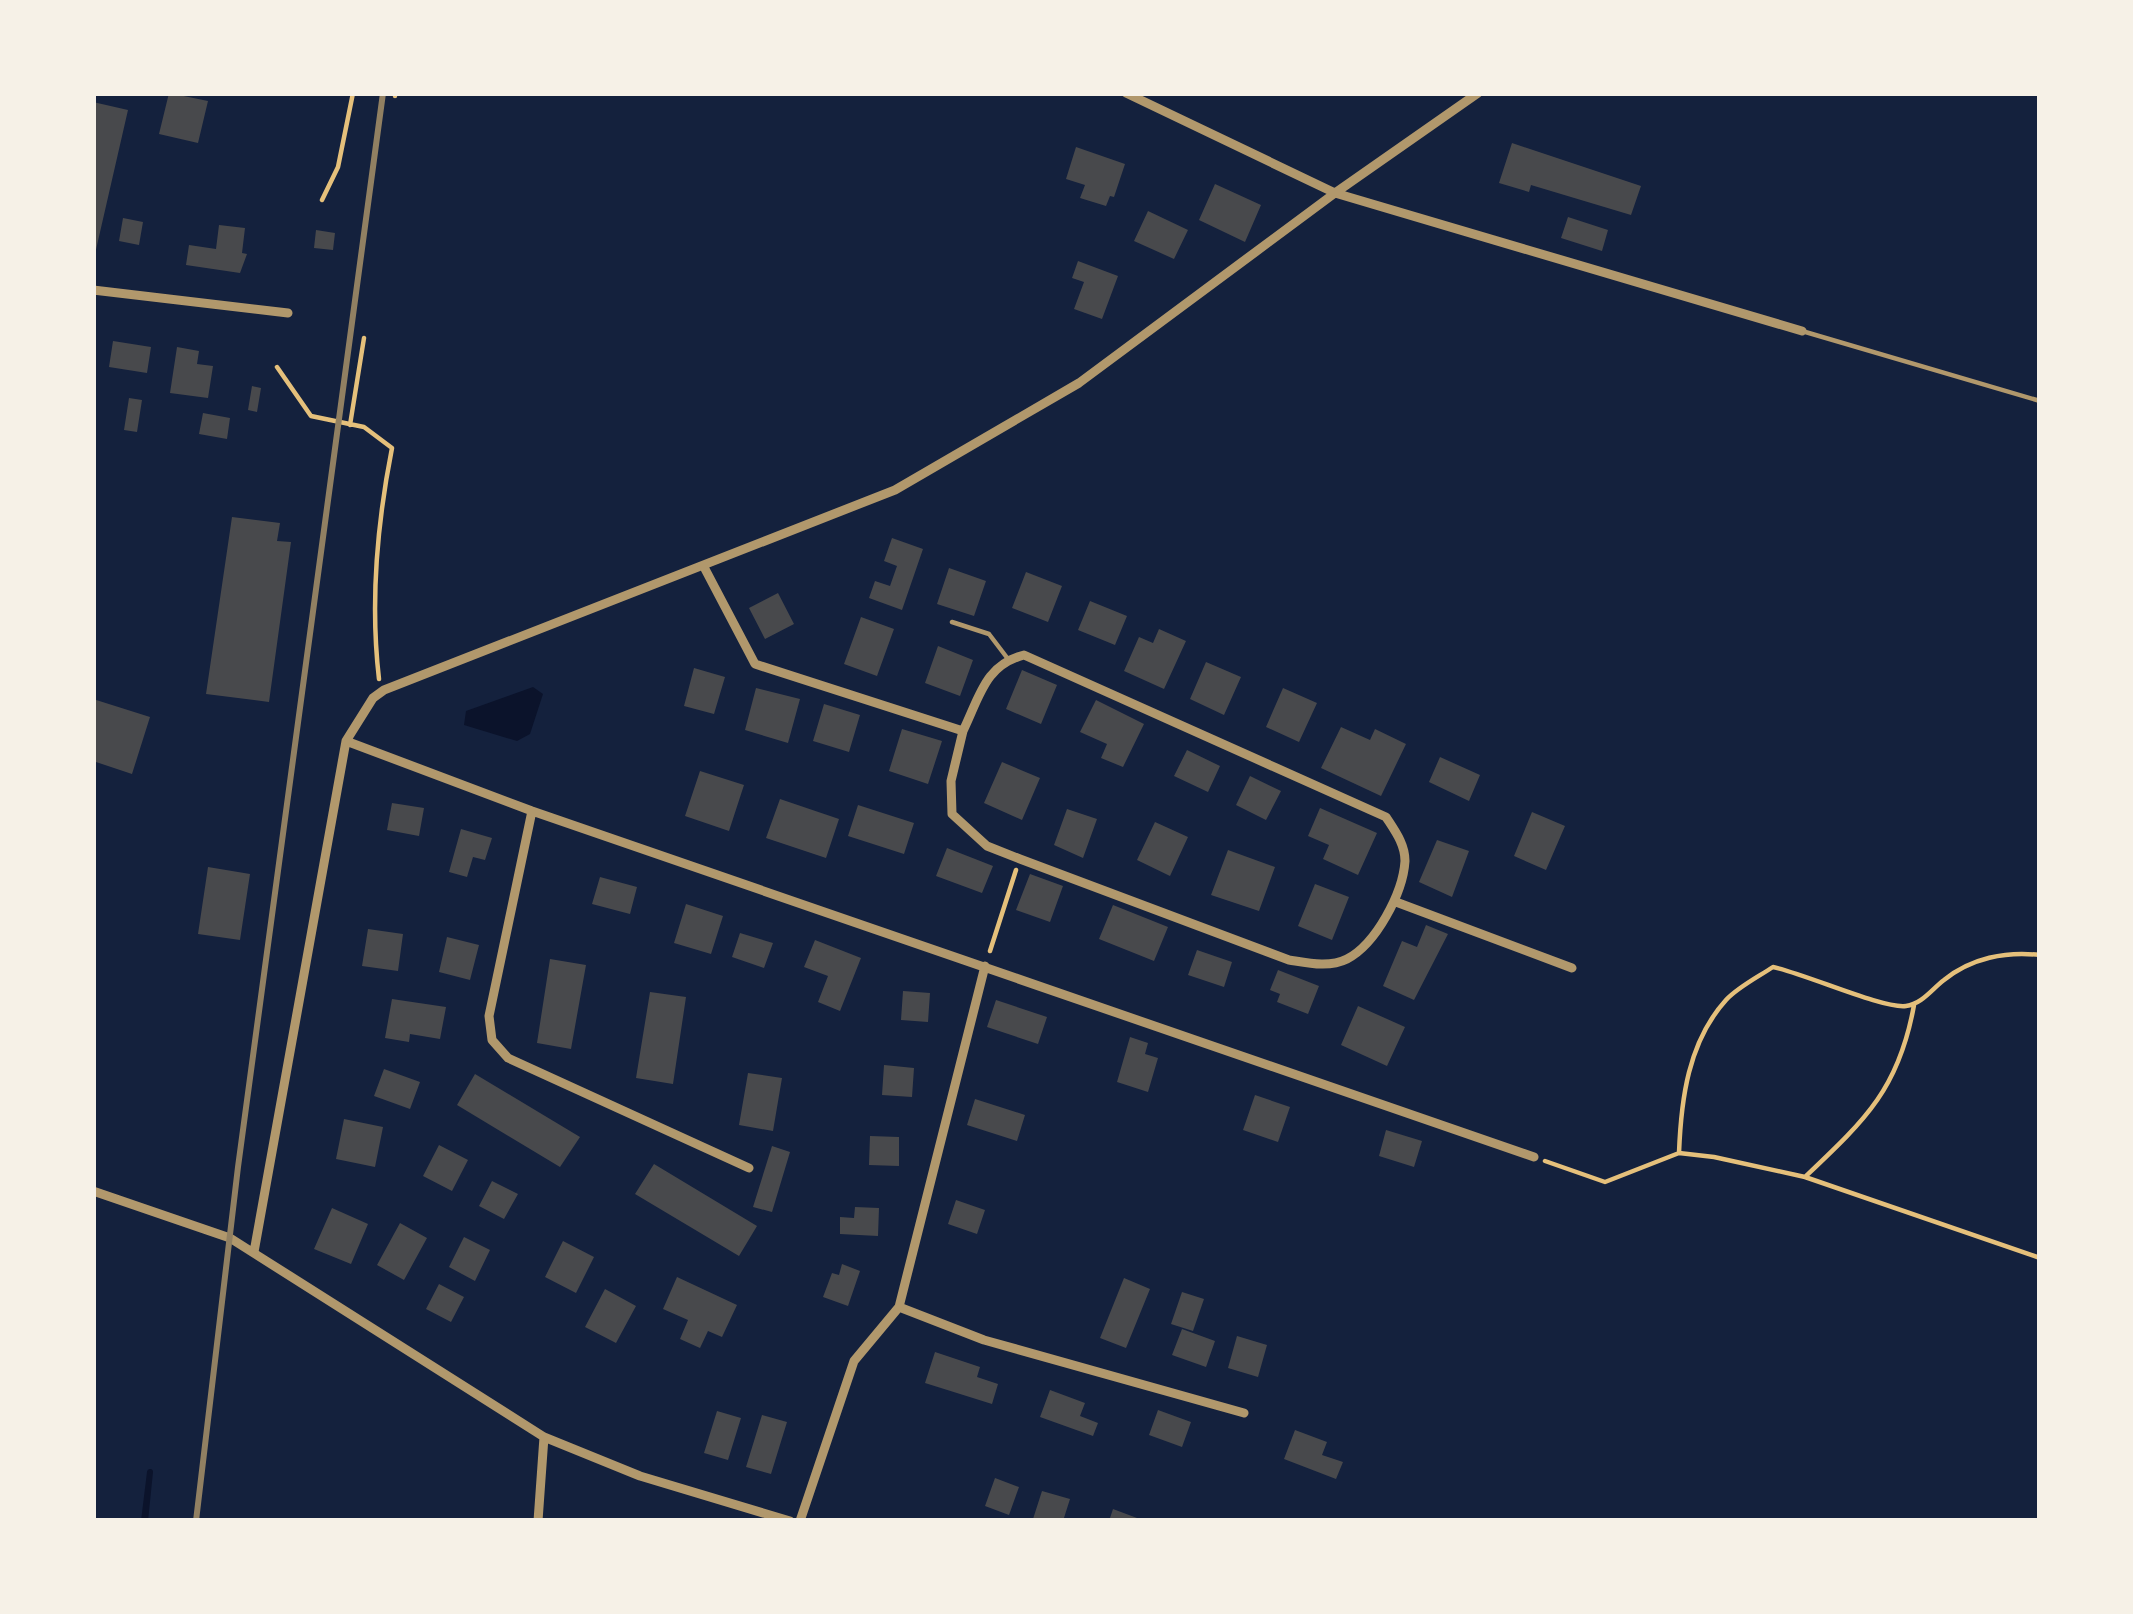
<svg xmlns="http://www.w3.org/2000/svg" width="2133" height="1614" font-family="Ubuntu,sans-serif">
  <rect width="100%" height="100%" fill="#14213d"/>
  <!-- water -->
  <path fill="#0b132b" d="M533,687L543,694L530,734L517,741L464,725L466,711Z"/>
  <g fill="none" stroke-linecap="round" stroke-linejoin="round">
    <!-- stream -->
    <path stroke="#0b132b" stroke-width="6" d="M106,1521H107
      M144,1521L150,1472L145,1521"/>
  </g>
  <!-- building -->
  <path fill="#48494c" d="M169,93L208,101L198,143L159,134Z
    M93,102L128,110L95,254L93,253Z
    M1512,143L1641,186L1631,215L1531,185L1529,192L1499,183Z
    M1076,147L1125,164L1114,197L1110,196L1106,206L1080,198L1085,185L1066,179Z
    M1215,184L1261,205L1245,242L1199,220Z
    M1148,211L1188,230L1174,259L1134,241Z
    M1568,217L1608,230L1602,251L1561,238Z
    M123,218L143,222L139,245L119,241Z
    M219,225L245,228L242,253L247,254L240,273L186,265L189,245L216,249Z
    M316,230L335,233L333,250L314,248Z
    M1078,261L1118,276L1102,319L1074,309L1084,282L1072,278Z
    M113,341L151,347L147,373L109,367Z
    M177,347L199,351L197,364L213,366L208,398L170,393Z
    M252,386L261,388L257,412L248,410Z
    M129,398L142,400L137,432L124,430Z
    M203,413L230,418L227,439L199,434Z
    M232,517L280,523L277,541L291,542L269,702L206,694Z
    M892,538L923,549L902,610L869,598L875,581L890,586L897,566L884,561Z
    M949,568L986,581L974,616L937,604Z
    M1026,572L1062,586L1048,622L1012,608Z
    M778,593L794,624L765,639L749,608Z
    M1090,601L1127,616L1115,645L1078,630Z
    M861,617L894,629L877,676L844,664Z
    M1159,629L1186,641L1164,689L1124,671L1139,637L1153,643Z
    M938,646L973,660L960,696L925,683Z
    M1206,662L1241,677L1224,715L1190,699Z
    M694,668L725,677L714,714L684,706Z
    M1022,670L1057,685L1041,724L1006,709Z
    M756,688L800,699L788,743L745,730Z
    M1283,688L1317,703L1299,742L1266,727Z
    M93,699L150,717L132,774L93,761Z
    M1096,700L1144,724L1123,767L1101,758L1107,744L1080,732Z
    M824,704L860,715L849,752L813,741Z
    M1341,727L1370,740L1375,729L1406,744L1381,796L1321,768Z
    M902,729L942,741L928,784L889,771Z
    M1187,750L1220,766L1208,792L1174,776Z
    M1440,757L1480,775L1469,801L1429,782Z
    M1002,762L1040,778L1022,820L984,803Z
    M700,771L744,785L729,831L685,816Z
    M1250,776L1281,791L1266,820L1236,805Z
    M780,799L839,819L826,858L766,838Z
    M392,803L424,808L419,836L387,830Z
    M858,805L914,823L904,854L848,836Z
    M1320,808L1377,833L1358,875L1323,859L1329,845L1308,836Z
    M1067,809L1097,819L1083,858L1054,845Z
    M1532,812L1565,826L1546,870L1514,856Z
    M1155,822L1188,837L1170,876L1137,860Z
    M461,829L492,838L485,860L473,857L467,877L449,872Z
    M1437,840L1469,851L1452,897L1419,882Z
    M947,848L993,866L982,893L936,876Z
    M1228,850L1275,867L1259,911L1211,895Z
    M208,867L250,874L240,940L198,934Z
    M1030,874L1063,886L1050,922L1016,910Z
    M600,877L637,887L630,914L592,904Z
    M1315,884L1349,897L1332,940L1298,926Z
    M686,904L723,916L711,954L674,943Z
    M1113,905L1168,927L1154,961L1099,939Z
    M1426,925L1448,934L1414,1000L1383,986L1402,941L1417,947Z
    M368,929L403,934L398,971L362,966Z
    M740,933L773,943L764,968L732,957Z
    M447,937L479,945L470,980L439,972Z
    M815,940L861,958L840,1011L818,1002L828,976L804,967Z
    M1197,950L1232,962L1224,987L1188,975Z
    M550,959L586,965L571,1049L537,1043Z
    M1278,970L1319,986L1308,1014L1277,1002L1280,994L1270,990Z
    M903,991L930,993L928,1022L901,1020Z
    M650,992L686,997L673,1084L636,1078Z
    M392,999L446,1007L440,1039L410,1034L409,1042L385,1038Z
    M996,1000L1047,1017L1038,1044L987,1027Z
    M1358,1006L1405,1027L1387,1066L1341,1045Z
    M1130,1037L1148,1043L1145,1054L1158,1058L1148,1092L1117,1082Z
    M884,1065L914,1068L912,1097L882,1095Z
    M384,1069L420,1082L410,1109L374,1096Z
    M748,1073L782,1078L773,1131L739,1125Z
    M475,1074L580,1137L560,1167L457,1105Z
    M1255,1095L1290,1107L1278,1142L1243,1130Z
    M975,1099L1025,1115L1017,1141L967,1125Z
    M344,1119L383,1127L375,1167L336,1159Z
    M1386,1130L1422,1141L1414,1167L1379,1156Z
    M870,1136L899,1137V1166L869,1165Z
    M439,1145L468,1160L452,1191L423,1176Z
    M772,1146L790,1152L772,1212L753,1207Z
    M654,1164L757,1226L739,1256L635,1194Z
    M492,1181L518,1194L504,1219L479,1206Z
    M956,1200L985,1210L977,1234L948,1224Z
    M855,1207L879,1208L878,1236L840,1234V1217L854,1218Z
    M332,1208L368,1224L351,1264L314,1249Z
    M400,1223L427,1238L404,1280L377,1265Z
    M464,1237L490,1250L475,1281L449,1267Z
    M563,1241L594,1257L576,1293L545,1277Z
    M842,1264L860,1271L848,1306L823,1297L832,1273L839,1275Z
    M677,1277L737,1305L722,1337L708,1331L700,1348L680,1339L688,1320L663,1309Z
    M1124,1278L1150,1289L1126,1348L1100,1338Z
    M439,1284L464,1297L451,1322L426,1309Z
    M605,1289L636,1306L616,1343L585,1327Z
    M1182,1292L1204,1299L1193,1331L1171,1324Z
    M1182,1329L1215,1341L1206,1367L1172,1355Z
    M1237,1336L1267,1345L1258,1377L1228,1368Z
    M935,1352L980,1367L977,1377L998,1384L992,1404L925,1383Z
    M1050,1390L1085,1403L1080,1416L1098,1423L1093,1436L1040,1417Z
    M1158,1410L1191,1422L1182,1447L1149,1435Z
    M717,1411L741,1418L728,1460L704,1453Z
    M762,1415L787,1422L771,1474L746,1467Z
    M1295,1430L1327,1442L1322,1455L1343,1462L1336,1479L1284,1459Z
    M995,1478L1019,1487L1009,1515L985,1506Z
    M1042,1491L1070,1499L1063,1521L1033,1519Z
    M1113,1509L1145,1521H1109Z"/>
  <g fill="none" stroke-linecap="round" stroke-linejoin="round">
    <!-- path -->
    <path stroke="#e5c07b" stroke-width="4.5" d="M395,96V93
      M322,200L338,167L353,93
      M277,367L311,416L364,427L392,448C377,524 370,602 379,679
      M350,425L364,338
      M990,951L1016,870
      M1679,1153C1681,1100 1688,1042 1726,1000C1738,987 1758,977 1773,967C1806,974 1883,1009 1906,1006C1922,1004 1932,989 1944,980C1971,958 2006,951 2040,955
      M1545,1161L1605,1182L1679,1153L1714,1157L1805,1177L2040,1258
      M1805,1177C1865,1120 1899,1089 1914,1005"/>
    <!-- service -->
    <path stroke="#b1986c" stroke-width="4.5" d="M1802,331L2040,401
      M952,622L989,634L1008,659"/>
    <!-- minor -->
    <path stroke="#b1986c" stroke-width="9" d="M1126,93L1335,193L1802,331
      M93,290L288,313
      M704,567L755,664L963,731C980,696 985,665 1024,655L1386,817C1395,831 1405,844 1405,861C1403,893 1376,944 1347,959C1329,968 1308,963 1289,960L1020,859L987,846L952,814L951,781L963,731
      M346,741L532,811L1534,1157
      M532,811L489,1016L492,1040L508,1058L749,1168
      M1396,902L1572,968
      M93,1191L230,1238L544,1437L640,1476L790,1521
      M254,1252L346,741L373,698L384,690L895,490L1079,383L1335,193L1478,93
      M899,1307L984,1340L1244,1413
      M538,1521L544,1437
      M800,1521L854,1361L899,1307L985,966"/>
    <!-- rail -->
    <path stroke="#918062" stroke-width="6" d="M196,1521L238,1167L383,93"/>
  </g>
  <!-- border -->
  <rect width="2133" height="1614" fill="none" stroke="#f6f1e7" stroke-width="192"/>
</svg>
